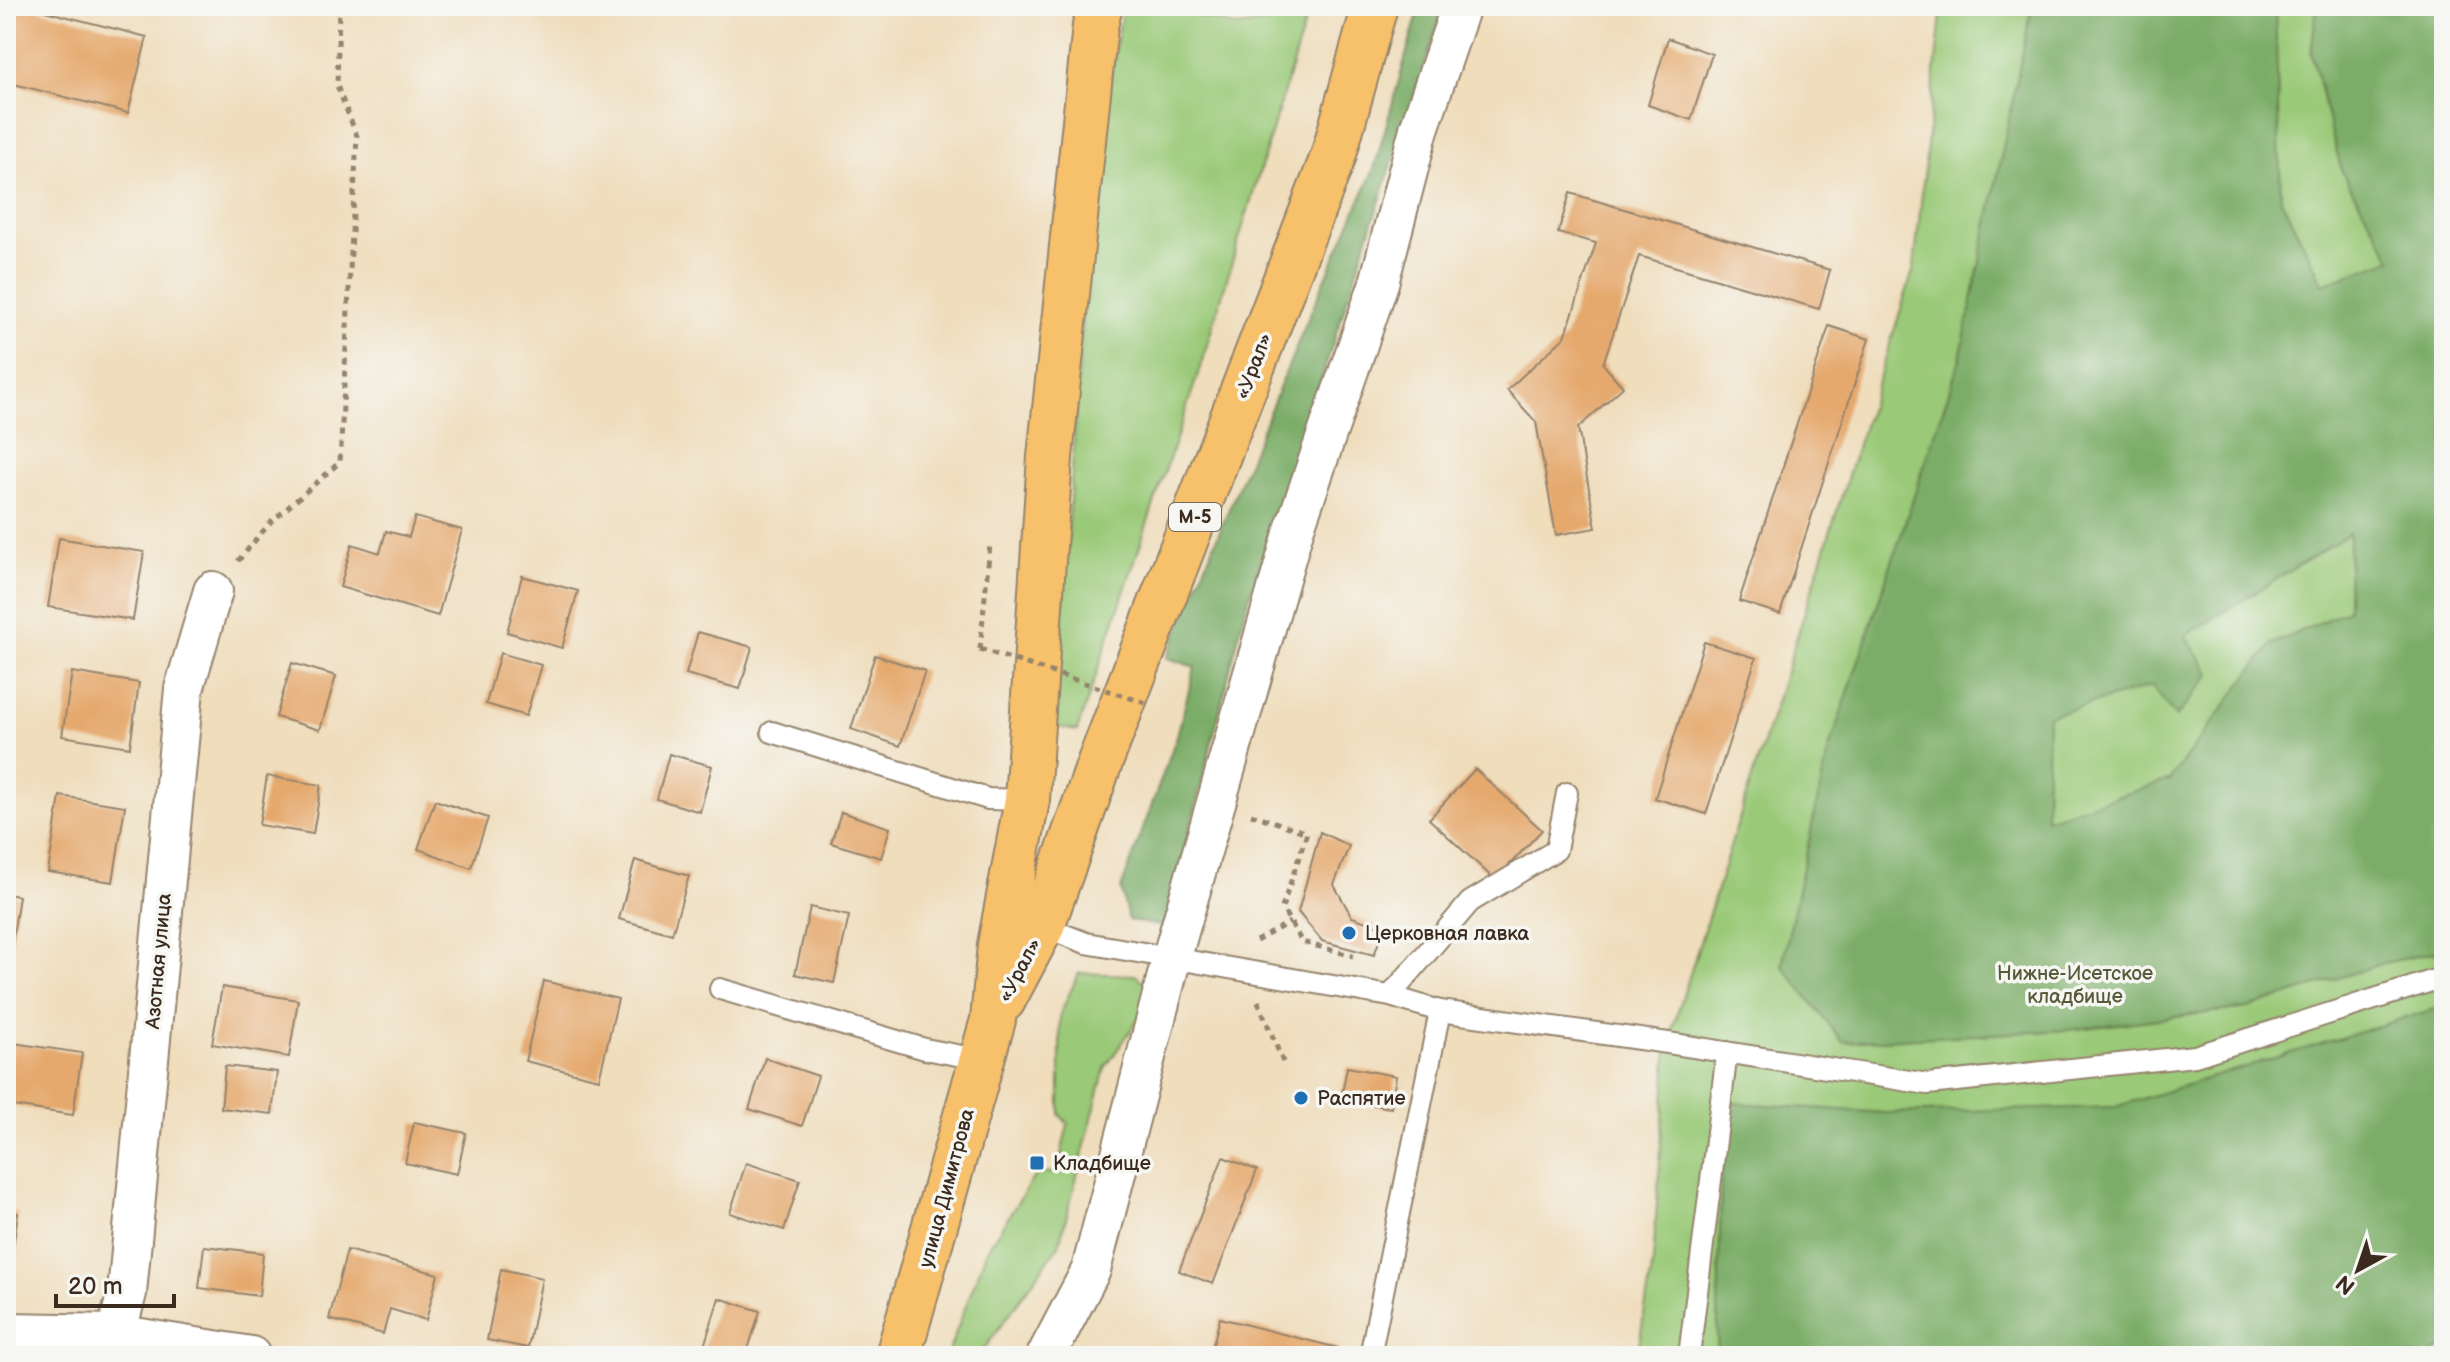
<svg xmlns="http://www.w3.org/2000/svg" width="2450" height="1362" font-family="'Balsamiq Sans',sans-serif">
  <rect width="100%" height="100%" fill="#f6f6f2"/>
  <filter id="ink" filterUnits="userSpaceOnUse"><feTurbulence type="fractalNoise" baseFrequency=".0125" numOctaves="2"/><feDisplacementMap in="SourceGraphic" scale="16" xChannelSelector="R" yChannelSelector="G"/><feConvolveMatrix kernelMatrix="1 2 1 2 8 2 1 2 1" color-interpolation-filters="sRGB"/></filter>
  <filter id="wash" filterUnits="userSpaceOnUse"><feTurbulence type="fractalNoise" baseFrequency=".006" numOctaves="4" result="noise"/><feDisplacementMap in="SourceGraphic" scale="32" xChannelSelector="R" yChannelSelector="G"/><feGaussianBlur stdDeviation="1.8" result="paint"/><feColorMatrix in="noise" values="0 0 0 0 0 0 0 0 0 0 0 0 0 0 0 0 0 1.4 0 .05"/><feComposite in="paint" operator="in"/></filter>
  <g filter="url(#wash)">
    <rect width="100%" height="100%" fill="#efddbc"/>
    <!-- green -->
    <path fill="#9ac977" stroke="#6a7a4a" stroke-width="2" d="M1123,6H1180L1189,13L1238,27L1307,16L1198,374L1077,731L1055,726L1091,185Z
      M1942,6H2444V1356H1637L1653,1262L1668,1043L1914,268Z
      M1079,973L1135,975L1157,992L1105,1068L1059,1245L979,1356H947L987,1250L1036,1174L1057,1172L1068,1124L1060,1115V1014Z"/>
    <!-- forest -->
    <path fill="#7bad68" stroke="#5b6c43" stroke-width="2" fill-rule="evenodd" d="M1420,6H1444L1246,607L1165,927L1128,920L1121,889L1177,736L1195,667L1167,658L1310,314L1374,169Z
      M2032,6H2275L2281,199L2323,284L2392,259L2342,172L2311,53L2317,6H2444V950L2384,963L2248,1008L2069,1030L1843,1042L1782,965L1828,752L1960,359ZM2349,534L2348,610L2272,644L2169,780L2046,819L2048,716L2152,686L2176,717L2211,674L2185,636Z
      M2444,1006V1346L2429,1356H1717L1723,1102L1886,1113L2115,1107Z"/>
    <g id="blocks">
      <!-- building -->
      <path fill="#e5a96d" d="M13,6H25L147,37L128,113L6,82V35Z
        M1668,38L1712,54L1691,120L1648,105Z
        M1570,193L1830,270L1819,309L1639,256L1603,364L1623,387L1578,428L1596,528L1556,535L1536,422L1507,390L1565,337L1596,243L1558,233Z
        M1829,326L1869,339L1780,614L1739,601Z
        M415,517L462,530L438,616L340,587L352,544L380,553L386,531L409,537Z
        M59,538L144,552L133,620L48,607Z
        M522,576L578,591L562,648L507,632Z
        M698,632L752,647L740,689L686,674Z
        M1704,642L1756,658L1706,814L1655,798Z
        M500,653L541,665L526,716L486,704Z
        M875,655L925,671L900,746L851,729Z
        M292,663L336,676L320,730L276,717Z
        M72,672L139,683L130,747L62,736Z
        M669,754L712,766L700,812L657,799Z
        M1475,769L1542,830L1495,880L1429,819Z
        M267,776L321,785L313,834L259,825Z
        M60,796L125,806L113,882L48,872Z
        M435,800L488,818L471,868L418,849Z
        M841,812L890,828L881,858L831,843Z
        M1320,832L1349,846L1334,885L1352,917L1384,928L1374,955L1322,941L1298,912Z
        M635,860L689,876L672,934L619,919Z
        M6,894L19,896L8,971H6Z
        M810,907L849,916L834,983L795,974Z
        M544,981L618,999L599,1079L525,1061Z
        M222,987L298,1000L289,1057L212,1044Z
        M13,1043L82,1053L73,1115L6,1105Z
        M765,1058L818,1076L802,1126L749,1109Z
        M225,1066L277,1072L272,1114L221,1108Z
        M1347,1067L1396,1076L1391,1108L1341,1099Z
        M414,1122L466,1133L457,1174L405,1163Z
        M1223,1157L1257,1170L1213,1284L1179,1271Z
        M746,1163L800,1180L784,1230L730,1213Z
        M6,1211L18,1213L9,1276H6Z
        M204,1246L263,1253L259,1296L199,1288Z
        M347,1250L438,1274L426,1320L390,1309L383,1334L329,1319Z
        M501,1269L542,1278L528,1348L487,1340Z
        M719,1298L760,1311L746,1356H701Z
        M1220,1318L1338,1348L1336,1356H1210Z"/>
    </g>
  </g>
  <g filter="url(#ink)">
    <use href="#blocks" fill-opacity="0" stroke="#95846d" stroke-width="2"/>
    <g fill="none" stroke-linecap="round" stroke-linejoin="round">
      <!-- service casing -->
      <g stroke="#95846d" stroke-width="24">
        <path id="service" d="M772,732L988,799L1027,800
          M1042,926L1086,943L1390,996L1440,1011L1668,1043L1928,1084L2195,1056L2444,977
          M720,989L925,1049L983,1060
          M1390,996L1470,902L1556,850L1567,793
          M1370,1356L1440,1011
          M1689,1356L1727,1052"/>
      </g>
      <!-- minor casing -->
      <g stroke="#95846d" stroke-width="42">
        <path id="minor" d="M6,1332L116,1334L251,1356
          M115,1356L116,1334L127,1293L184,689L213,591
          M1046,1356L1091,1270L1171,960L1294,530L1379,283L1419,129L1461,6"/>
      </g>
      <!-- primary casing -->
      <g stroke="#95846d" stroke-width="48">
        <path id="primary" d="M1003,1000L1042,926L1100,762L1333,157L1375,6
          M898,1356L993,1020L1000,945L1027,800L1050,457L1095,26L1100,6"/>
      </g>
      <!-- path -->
      <path stroke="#95846d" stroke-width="5" stroke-dasharray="6 6" stroke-linecap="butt" d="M238,561L269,524L340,462L357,136L337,86L339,6
        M980,649L990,544
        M1251,814L1307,833L1282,908L1302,942L1353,956
        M1256,941L1290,922
        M1258,1001L1285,1067"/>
      <!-- service -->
      <use href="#service" stroke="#fff" stroke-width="20"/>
      <!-- minor -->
      <use href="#minor" stroke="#fff" stroke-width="38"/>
      <!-- primary -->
      <use href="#primary" stroke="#f7c06b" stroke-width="44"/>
      <!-- path-bridge -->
      <path stroke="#95846d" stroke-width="5" stroke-dasharray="6 6" stroke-linecap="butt" d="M980,649L1149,704"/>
    </g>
  </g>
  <!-- markers -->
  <g fill="#1f6fb2" stroke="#f6f6f2" stroke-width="3">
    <circle cx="1349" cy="933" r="8"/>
    <circle cx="1301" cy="1098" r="8"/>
    <rect x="1029" y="1155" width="16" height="16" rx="4"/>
  </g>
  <g text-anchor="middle" stroke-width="7" stroke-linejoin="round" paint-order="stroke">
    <!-- shield labels -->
    <rect fill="#f6f6f2" stroke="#73675e" stroke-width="2" x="1169" y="503" width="52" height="28" rx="6"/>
    <g font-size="18" font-weight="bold" fill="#3b2a1e">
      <text x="1195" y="523">М-5</text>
    </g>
    <!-- street labels -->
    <g font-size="20" fill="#3b2a1e" stroke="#f6f6f2">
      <text transform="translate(1253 366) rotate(-69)" y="7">«Урал»</text>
      <text transform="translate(158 961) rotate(-85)" y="7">Азотная улица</text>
      <text transform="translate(1019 970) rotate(-62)" y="7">«Урал»</text>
      <text transform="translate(946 1188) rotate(-75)" y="7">улица Димитрова</text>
    </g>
    <!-- poi labels -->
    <g font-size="20" fill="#3b2a1e" stroke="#f6f6f2" text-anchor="start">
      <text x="1365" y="940">Церковная лавка</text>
      <text x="1317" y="1105">Распятие</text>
      <text x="1053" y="1170">Кладбище</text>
    </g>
    <!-- park labels -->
    <g font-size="20" fill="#585a39" stroke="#f6f6f2">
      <text x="2075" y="980">Нижне-Исетское<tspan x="2075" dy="23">кладбище</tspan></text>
    </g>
  </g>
  <!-- margin -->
  <rect width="2450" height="1362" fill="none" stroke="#f6f6f2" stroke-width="32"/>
  <!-- north arrow -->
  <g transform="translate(2358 1270) rotate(220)" stroke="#f6f6f2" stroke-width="6" paint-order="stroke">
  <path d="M0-6L14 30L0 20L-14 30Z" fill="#3b2a1e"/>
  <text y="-12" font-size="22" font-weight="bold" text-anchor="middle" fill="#3b2a1e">N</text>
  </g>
  <!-- scale -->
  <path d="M56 1294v12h118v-12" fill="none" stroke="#3b2a1e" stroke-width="4"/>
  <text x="68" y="1294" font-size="24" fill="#3b2a1e" stroke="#f6f6f2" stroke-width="6" paint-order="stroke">20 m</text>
</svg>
